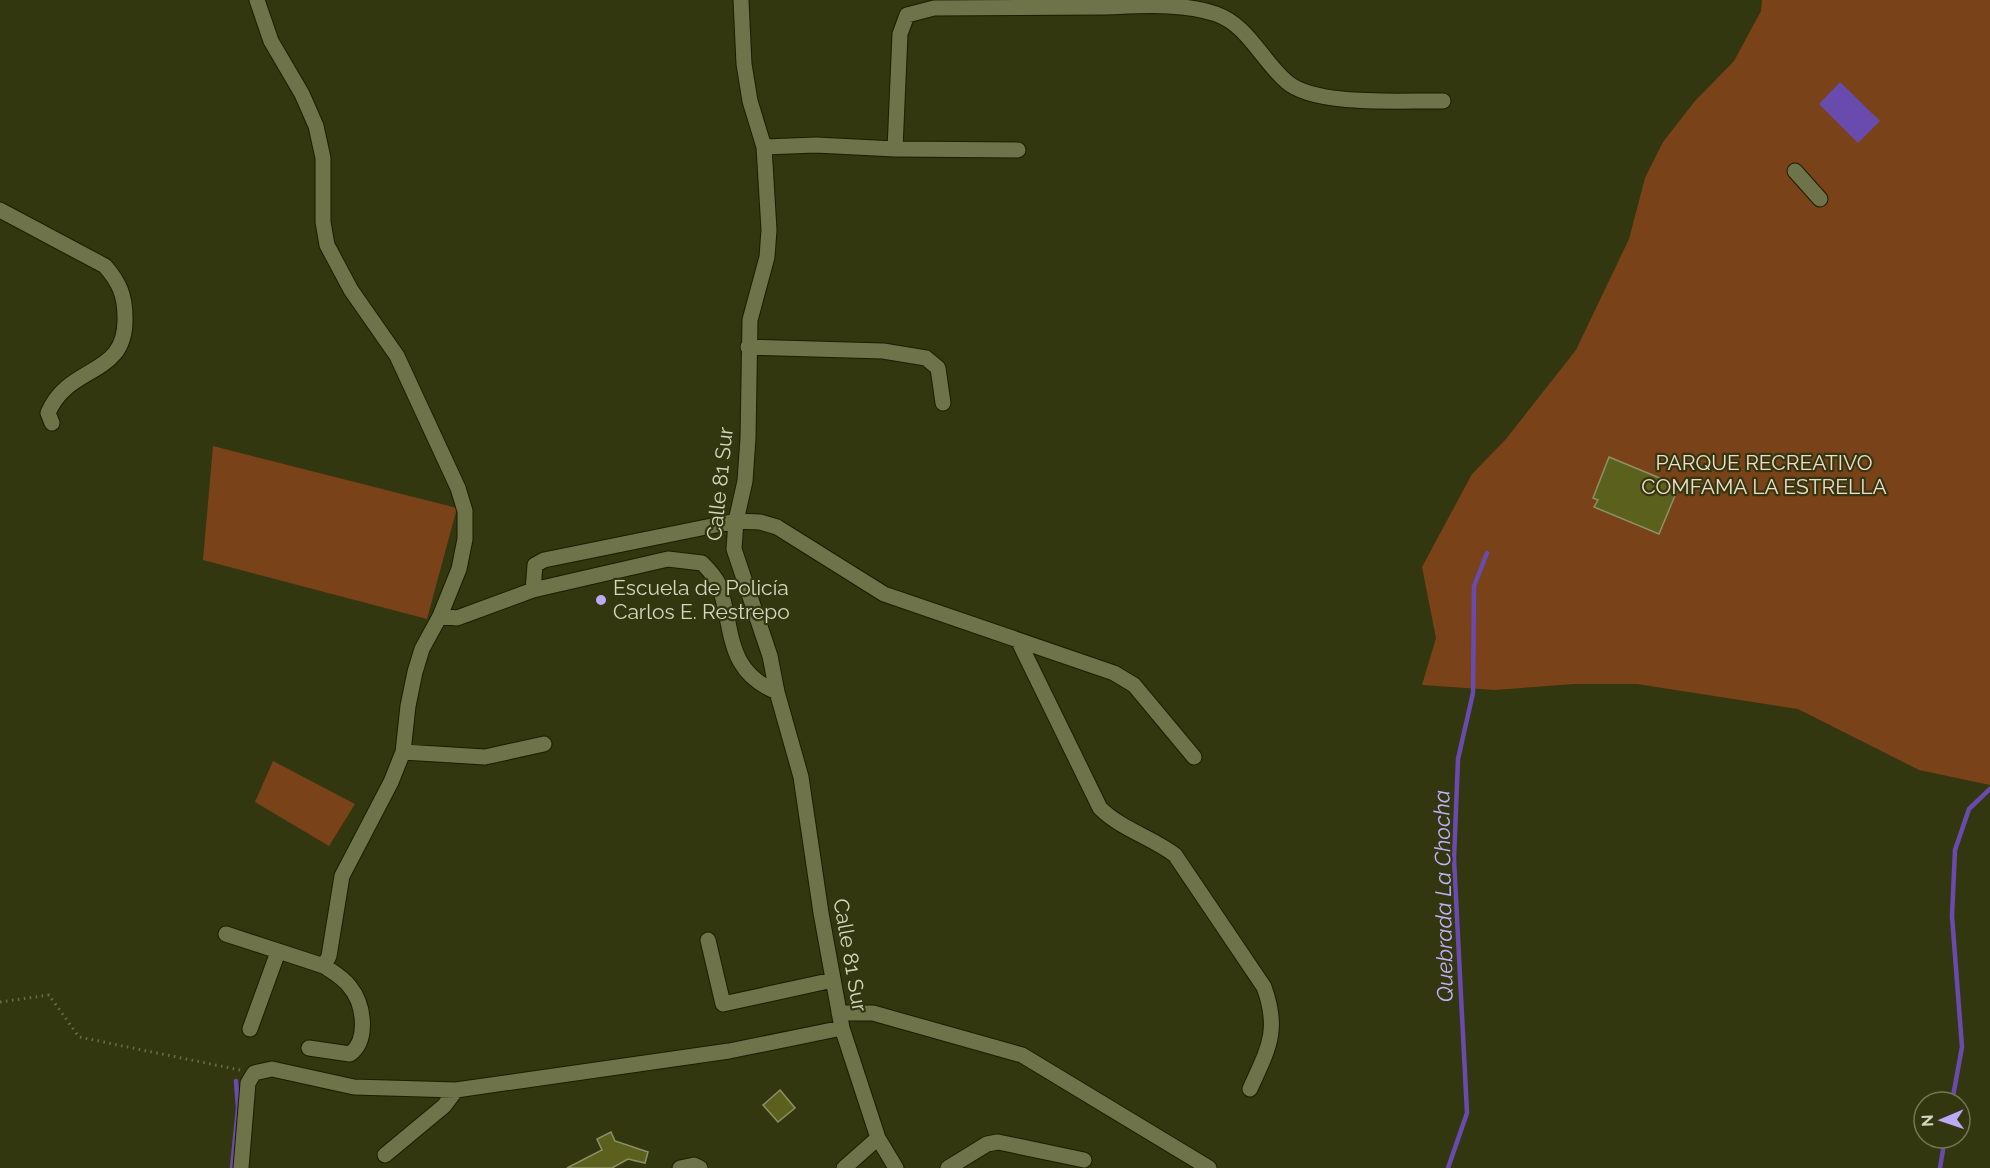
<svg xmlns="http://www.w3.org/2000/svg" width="1990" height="1168" font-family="Raleway,sans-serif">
  <rect width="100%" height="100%" fill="#33370f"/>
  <!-- green -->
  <path fill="#794218" d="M1762,0H1990V785L1919,770L1798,709L1637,684H1574L1495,690L1422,685L1436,638L1422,567L1472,474L1506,439L1576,350L1629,239L1645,178L1663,142L1695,101L1734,61L1761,11Z
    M213,446L457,508L427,619L203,560Z
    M273,761L355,804L329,846L255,802Z"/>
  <!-- water -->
  <path fill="#694bae" d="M1840,82L1880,121L1858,143L1819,104Z"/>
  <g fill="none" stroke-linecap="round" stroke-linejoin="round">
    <!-- stream -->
    <path stroke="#694bae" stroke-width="4.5" d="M1952,1102L1962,1047L1952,916L1955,850L1969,809L1990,789
      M232,1168L238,1108L236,1081
      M1448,1168L1467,1113L1454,859L1458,759L1473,693L1474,586L1487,553
      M1940,1168L1945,1138"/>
  </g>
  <!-- building -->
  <path fill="#5b611c" stroke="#8c9167" stroke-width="1.5" d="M1609,457L1679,486L1659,534L1594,507L1598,500L1593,498Z
    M780,1090L795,1108L778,1122L763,1105Z
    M611,1132L615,1141L648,1152L645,1163L628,1159L612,1168H567L602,1150L597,1139Z"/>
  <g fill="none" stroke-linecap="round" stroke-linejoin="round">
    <!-- minor casing -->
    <g stroke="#1b1d01" stroke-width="17">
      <path id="minor" d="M257,0L271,41L302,94L316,126L323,158V222L327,245L351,290L397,356L458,488L465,511V539L459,569L440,616L422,649L415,672L408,706L403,752L391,782L342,876L329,956L324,966C333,972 344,978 350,987C364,1004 369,1040 350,1054L309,1048
        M741,0L744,64L750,101L764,147L769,230L767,257L750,320L748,438L745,481L736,521L734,549L770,656L777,692L801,777L821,913L842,1028L878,1138L896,1168
        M764,147L816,145L895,149L900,34L907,15L934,8C990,8 1046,7 1102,7C1138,6 1181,2 1216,14C1248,25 1262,61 1287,82C1316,107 1404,100 1443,101
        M895,149L1018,150
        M1795,171L1820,199
        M0,210L105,266C119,282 125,295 125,317C127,378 69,363 48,413L52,423
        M748,347L883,351L926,358L938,368L943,403
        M533,590L535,565L544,560L736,521L760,522L777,527L884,594L1114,673L1134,685L1194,757
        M440,616L457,618L533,590L668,559L702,563C708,569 716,577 719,585C734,630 725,671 777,692
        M1018,640L1100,808C1121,829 1151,837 1175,855L1264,987C1280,1031 1268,1049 1250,1089
        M403,752L485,757L544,744
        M226,934L324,966
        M708,940L723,1004L833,980
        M839,1013H873L1022,1055L1209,1168
        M250,1029L278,952
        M385,1155L444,1106L456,1090
        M241,1168L248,1083L254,1073L272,1069L354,1087L456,1090L729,1051L842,1028
        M680,1168L694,1165L700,1168
        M844,1168L878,1138
        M948,1168L987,1144L998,1142L1084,1160"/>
    </g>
    <!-- path -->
    <path stroke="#696d4b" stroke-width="3" stroke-dasharray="1.5 4.5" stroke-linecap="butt" d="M0,1002L49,995L79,1037L240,1070"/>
    <!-- minor -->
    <use href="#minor" stroke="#6e734a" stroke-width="15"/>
  </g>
  <!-- markers -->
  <circle fill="#bbaaf6" stroke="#33370f" stroke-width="2" cx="601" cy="600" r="6"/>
  <g text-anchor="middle" stroke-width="4.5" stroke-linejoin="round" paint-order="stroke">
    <!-- park labels -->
    <g font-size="21" fill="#f4daca" stroke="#33370f">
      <text x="1764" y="470">PARQUE RECREATIVO<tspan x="1764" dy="24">COMFAMA LA ESTRELLA</tspan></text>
    </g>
    <!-- street labels -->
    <g font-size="21" fill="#d4d8c2" stroke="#33370f">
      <text transform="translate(720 484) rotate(-84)" y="7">Calle 81 Sur</text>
      <text transform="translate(850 955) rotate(80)" y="7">Calle 81 Sur</text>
    </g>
    <!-- poi labels -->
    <g font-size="21" fill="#d4d8c2" stroke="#33370f" text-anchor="start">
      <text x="613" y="595">Escuela de Policía<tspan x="613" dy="24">Carlos E. Restrepo</tspan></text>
    </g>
    <!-- water labels -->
    <g font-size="22" font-style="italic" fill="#c3b1fe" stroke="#33370f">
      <text transform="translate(1443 896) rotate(-91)" y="8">Quebrada La Chocha</text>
    </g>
  </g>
  <!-- north arrow -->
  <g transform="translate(1942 1120) rotate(268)"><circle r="28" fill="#33370f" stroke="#737757" stroke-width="1.5"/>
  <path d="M0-4.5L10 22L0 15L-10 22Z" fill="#bbaaf6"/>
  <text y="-9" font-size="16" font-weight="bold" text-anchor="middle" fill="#d4d8c2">N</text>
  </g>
</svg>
